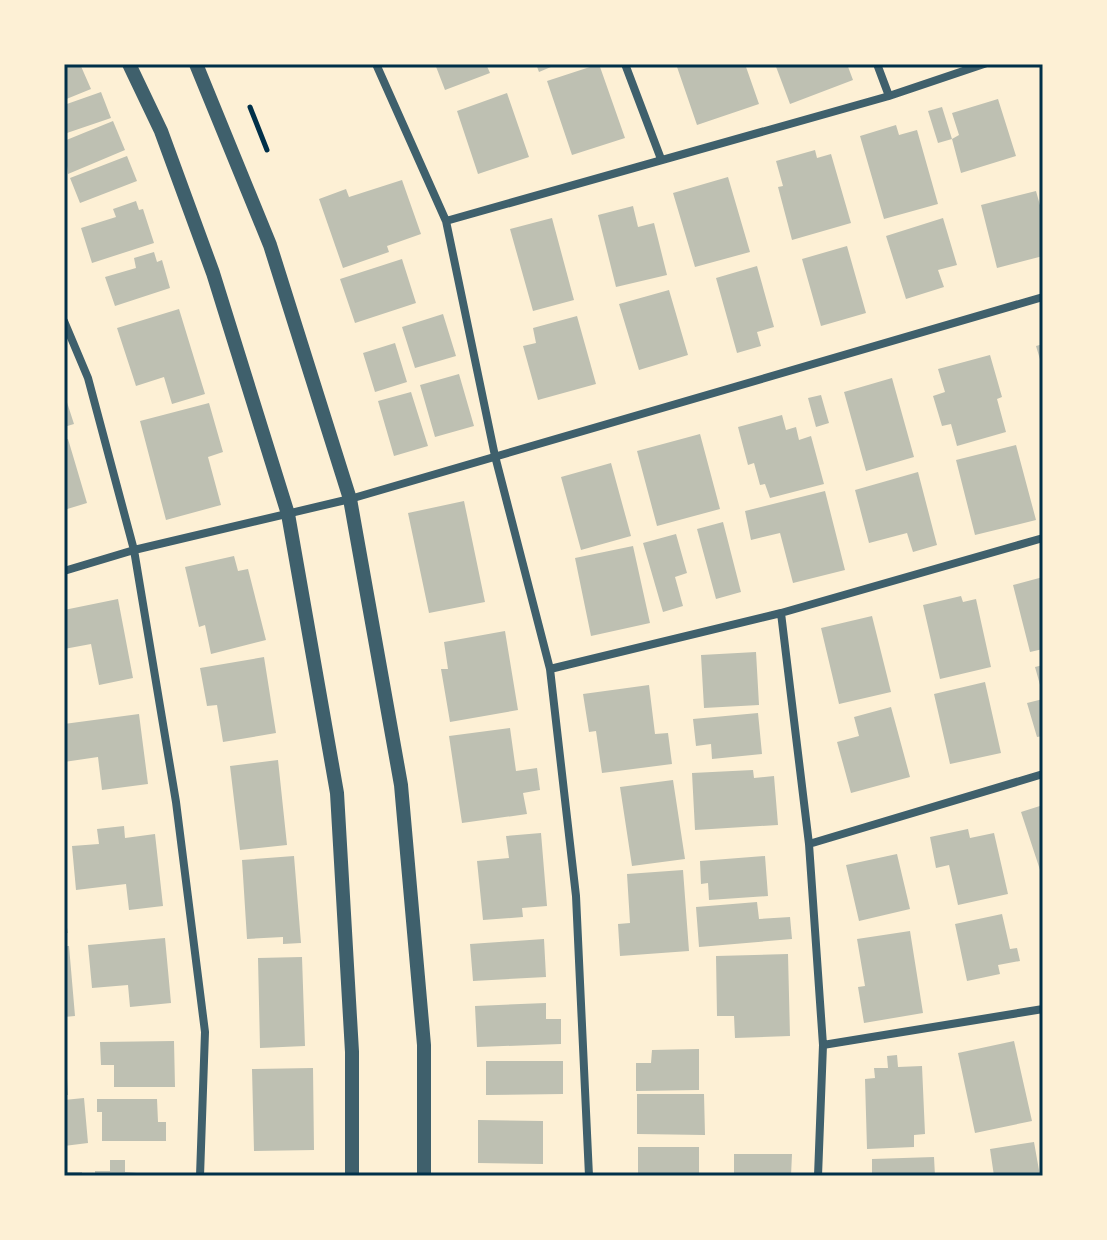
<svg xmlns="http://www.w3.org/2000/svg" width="1107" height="1240" font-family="'Source Serif 4',serif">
  <rect width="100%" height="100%" fill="#fdf0d5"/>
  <!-- building -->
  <path fill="#bec0b2" d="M64,64H80L91,89L64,100Z
    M435,64H486L490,73L445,90Z
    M536,64H558L539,72Z
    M599,64L625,138L572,155L547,81Z
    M676,64H745L759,104L697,125Z
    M775,64H847L853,80L790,104Z
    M101,92L111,118L64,134V105Z
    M507,93L529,157L478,174L457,111Z
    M998,99L1016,156L961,173L952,139L938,143L928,111L942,107L952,139L959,135L952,113Z
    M113,121L125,150L68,174L64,141Z
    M896,125L899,135L917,130L938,204L884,219L860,136Z
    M815,150L817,158L831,154L851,223L792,240L778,187L783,186L776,161Z
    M127,156L137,181L80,203L70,178Z
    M728,177L750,252L695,267L673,193Z
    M402,180L421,234L387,246L389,252L343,268L319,199L346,189L349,197Z
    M1036,191L1043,216V256L997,268L981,205Z
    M136,201L139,210L143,209L154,243L92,263L81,228L116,217L113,209Z
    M633,206L638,227L654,223L667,275L616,287L598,215Z
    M552,218L574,300L533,311L510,229Z
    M943,218L957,265L938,270L944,287L906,299L886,236Z
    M847,246L866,313L821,326L802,259Z
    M154,252L157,262L162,260L170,288L115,306L105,277L136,268L134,258Z
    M402,259L416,303L355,323L340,279Z
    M757,266L774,327L757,332L761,346L737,353L716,278Z
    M669,290L688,355L639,370L619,304Z
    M179,309L205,394L172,404L164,377L136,386L117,328Z
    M443,314L456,356L415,368L402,327Z
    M577,316L596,384L538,400L523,346L536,343L533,328Z
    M395,343L407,382L375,392L363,353Z
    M1043,344V366H1042L1036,346Z
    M990,355L1002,397L997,399L1006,432L957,446L951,424L942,426L933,396L945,392L938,369Z
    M459,374L474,426L435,437L420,385Z
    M892,378L914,457L866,471L844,392Z
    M411,392L428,446L394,456L378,401Z
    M64,393L74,424L64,427Z
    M821,395L829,423L816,427L808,398Z
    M209,403L223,452L208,457L221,505L166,520L140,421Z
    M782,415L786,430L796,427L799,440L811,436L824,484L770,498L765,484L760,485L754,463L748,465L738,427Z
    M700,434L720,509L657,526L637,451Z
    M68,439L87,503L64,510V440Z
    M1016,445L1036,520L975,535L956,460Z
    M611,463L631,536L581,550L561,477Z
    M918,472L937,545L913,552L907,533L869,543L855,490Z
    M825,491L845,570L793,583L780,533L751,540L745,511Z
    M464,501L485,602L429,613L408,513Z
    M723,522L741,592L716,599L697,529Z
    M676,534L687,573L675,577L683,606L663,612L643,543Z
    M633,546L650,623L591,636L575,558Z
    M234,556L238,571L248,569L266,640L211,654L205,625L199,627L185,567Z
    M1043,577V649L1030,652L1013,585Z
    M961,596L963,602L976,599L991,667L940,679L923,605Z
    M118,599L133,678L99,685L91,644L64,649V610Z
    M872,616L891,692L839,704L821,628Z
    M505,631L518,710L450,722L441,669H448L444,642Z
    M756,652L759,705L704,708L701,655Z
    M264,657L276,733L223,742L217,705L207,706L200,668Z
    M1043,665V692H1042L1035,667Z
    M985,682L1001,753L950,764L934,694Z
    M649,685L655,734L668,733L672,764L602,773L596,731L589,732L583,694Z
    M1043,699V736L1037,737L1027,703Z
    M891,707L910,777L851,793L837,742L859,736L854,717Z
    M758,713L762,754L712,759L711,744L696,746L693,719Z
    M139,714L148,784L102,790L98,757L64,762V724Z
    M510,728L516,771L537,768L540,790L523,793L527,814L462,823L449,736Z
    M278,760L287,845L240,850L230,766Z
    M753,770L754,778L774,776L778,825L695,830L692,773Z
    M673,780L685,859L632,866L620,787Z
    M1043,805V876H1042L1021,812Z
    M124,826L125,838L155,834L163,906L129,910L126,884L76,890L72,846L99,844L97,829Z
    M968,829L970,838L994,833L1008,894L958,905L949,865L936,868L930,837Z
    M541,833L547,906L522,908L523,917L483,920L477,861L509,858L506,836Z
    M897,854L910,909L859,921L846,865Z
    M294,856L301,943L283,944V937L247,939L242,860Z
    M765,856L768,896L709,900L708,883L701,884L700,861Z
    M683,870L689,951L620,956L618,924L630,923L627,874Z
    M757,902L759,919L790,917L792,939L699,947L696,907Z
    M64,912L68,933H64Z
    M1002,914L1010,949L1017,948L1020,961L998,965L1000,974L967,981L955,924Z
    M910,931L923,1013L864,1023L858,987L865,986L857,939Z
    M165,938L171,1003L130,1007L128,985L92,988L88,945Z
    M544,939L546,977L473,981L470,944Z
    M64,946H69L75,1016L64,1017Z
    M788,954L790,1036L735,1038L734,1016H717L716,956Z
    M302,957L305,1046L260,1048L258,958Z
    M546,1003V1019H561V1044L477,1047L475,1006Z
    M174,1041L175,1087H114V1065H101L100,1042Z
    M1014,1041L1032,1121L975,1133L958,1053Z
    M699,1049V1090L636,1091V1063H651L652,1050Z
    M897,1055L898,1067L922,1066L925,1134L914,1135V1147L867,1149L865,1079L875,1078L874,1068H888L887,1056Z
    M486,1061H563V1094L486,1095Z
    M64,1062H66L68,1095H64Z
    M313,1068L314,1150L254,1151L252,1069Z
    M637,1094H704L705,1135L637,1134Z
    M84,1098L88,1143L64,1146V1100Z
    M97,1099H157L158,1122H166V1141H102V1112H97Z
    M478,1120L543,1121V1164L478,1163Z
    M1034,1142L1040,1176H994L990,1149Z
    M638,1147H699V1176H638Z
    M734,1154H792L791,1176H734Z
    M934,1157L935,1176H872V1159Z
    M110,1160H125V1172L173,1176H95V1171H110Z
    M64,1172H82V1176H64Z"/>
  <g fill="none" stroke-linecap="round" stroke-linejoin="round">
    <!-- path -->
    <path stroke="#003049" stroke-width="5" d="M250,107L267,150"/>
    <!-- minor -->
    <path stroke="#3f606c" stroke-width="8" d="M376,64L446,221L495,456L550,669L576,896L589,1176
      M625,64L661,159
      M877,64L889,96
      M446,221L889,96L984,64
      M64,321L88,378L134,550L176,802L205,1032L200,1176
      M64,571L134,550L350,499L1043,297
      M781,613L1043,538
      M550,669L781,613L809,844L823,1045L818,1176
      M809,844L1043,774
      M823,1045L1043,1009"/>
    <!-- tertiary -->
    <path stroke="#3f606c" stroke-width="14" d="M129,64L161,131L213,273L288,514L337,793L352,1052V1176
      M196,64L270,245L350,499L401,785L424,1045V1176"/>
  </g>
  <!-- border -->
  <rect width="1107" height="1240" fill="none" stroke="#fdf0d5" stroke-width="132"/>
  <rect x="66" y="66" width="975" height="1108" fill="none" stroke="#003049" stroke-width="3"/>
</svg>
